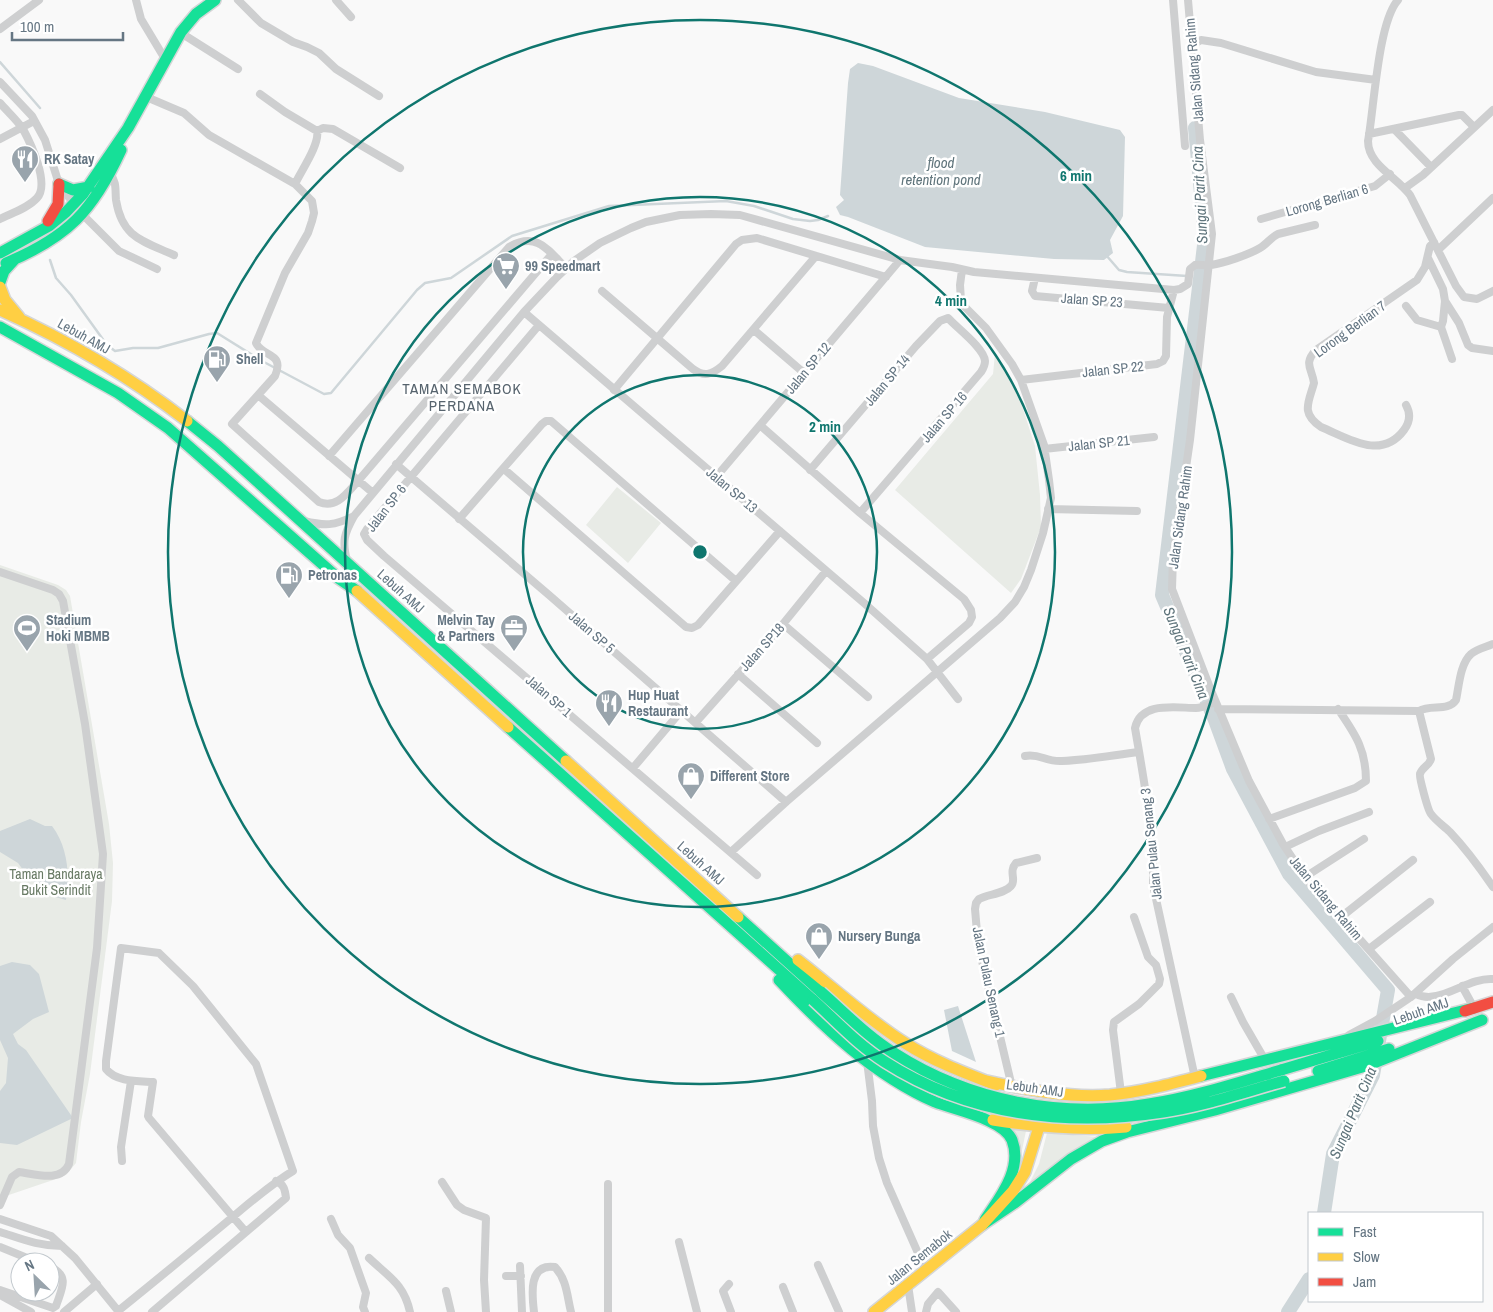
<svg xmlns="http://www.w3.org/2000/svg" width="1493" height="1312" font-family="'Archivo Narrow',sans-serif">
  <rect width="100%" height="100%" fill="#f9f9f9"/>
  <!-- green -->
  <path fill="#e8ebe6" d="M995,354L1007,373L1022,406L1035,446L1040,495L1041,527L1021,579L1011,593L895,490L993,374Z
    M617,487L661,523L628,563L586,525Z
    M0,565L58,585L66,590L70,596L109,824L113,863L112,901L90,1074L81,1122L76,1163L66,1175L56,1179L0,1198Z
    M1010,1128L1026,1131L1021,1155Z
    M1047,1133L1099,1137L1024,1194L1039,1164Z"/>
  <!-- water -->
  <path fill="#ced6d9" d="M858,63L873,66L959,98L1045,112L1120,130L1125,137L1123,216L1110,240L1113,253L1104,260L1054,259L925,247L848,217L840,215L836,207L844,200L840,195L848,83L850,69Z
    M30,819L45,826H52C68,847 70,875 66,900L52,896L29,878L18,863L0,852V831Z
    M12,962L30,965L39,974L49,1012L33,1019L13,1034L18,1044L26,1050L73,1118L17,1145L0,1143V1091L6,1083L8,1058L0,1040V966Z
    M958,1006L976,1062L952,1051L944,1010Z"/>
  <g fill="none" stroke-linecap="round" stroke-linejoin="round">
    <!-- stream -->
    <path stroke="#ced6d9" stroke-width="2.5" d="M0,62L40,108
      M1106,255L1119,270L1127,272L1187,276
      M50,260L56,278L71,295L107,345L115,351L133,348H158L209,334L217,333L262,361L324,394L331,393L417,290L425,283L451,278L512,236L609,206L726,201L754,206L793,219L810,221L818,220L828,216"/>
    <!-- river -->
    <path stroke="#ced6d9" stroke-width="14" d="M1195,128L1205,237L1162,595L1215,720L1233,769L1289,874L1388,990L1373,1075L1333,1154L1324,1213
      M1288,1312L1309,1279"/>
    <!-- fast casing -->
    <g stroke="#d5d6d7" stroke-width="14">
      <path id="fast" d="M59,184L73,190L89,187
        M0,253L49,226L66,212L83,194L128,128L181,32L196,14L215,0
        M6,263C68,237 93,211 121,150
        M0,282L4,271L14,260
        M0,327L118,393L168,428L338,578L357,591
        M187,421L218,446L566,761
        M508,727L813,1000
        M738,917L821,992
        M779,980C824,1028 874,1075 935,1102C955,1110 1003,1119 1012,1140C1023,1169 1000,1197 985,1220
        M1281,1070L1378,1041
        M1318,1071L1389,1049
        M1201,1076L1474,1008
        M982,1225L1016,1202L1071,1159L1102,1141L1127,1132L1215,1110L1369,1065L1482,1020"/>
    </g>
    <!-- slow casing -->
    <g stroke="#d5d6d7" stroke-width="14">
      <path id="slow" d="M0,287L5,300L19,317
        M0,310C67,340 129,376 187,421
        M357,591L508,727
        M566,761L738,917
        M798,960C834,988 867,1019 905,1043C933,1061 965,1073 996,1085
        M987,1081C1027,1090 1069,1098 1110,1095C1141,1092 1171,1084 1201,1076
        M993,1120C1037,1127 1081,1131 1126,1127
        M874,1312L982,1225L1013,1191L1025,1172L1042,1117"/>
    </g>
    <!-- jam casing -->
    <g stroke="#d5d6d7" stroke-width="14">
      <path id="jam" d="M48,221L58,204L59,184
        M1465,1011L1493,1002"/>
    </g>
    <!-- street -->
    <path stroke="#cecfd0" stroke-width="8" d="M136,0L141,19L165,59
      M238,0L261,23L293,42L307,47L319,53L336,69L379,96
      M336,0L351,17
      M1173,0L1185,146
      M1188,0L1200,140L1212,234L1190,440L1173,557L1172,589L1210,688L1249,781L1283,844L1307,880L1411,997
      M1398,0C1378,22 1374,109 1368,141C1368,165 1397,177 1410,195L1456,286L1464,297L1477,299L1493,291
      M0,29L39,0
      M181,33L238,69
      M1192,45L1201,40L1221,43L1316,72L1376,80
      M0,82L32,116L45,140L59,184L74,204
      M260,94L285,112L317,131C320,144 301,171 295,184
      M144,96L184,113L209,135L295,184L312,201L314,213L312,221L308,233L285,273L256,343C263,358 285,352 275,376L232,424L319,502C337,509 347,493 358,481L552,254
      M0,103C7,111 17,120 23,129C31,144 50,184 37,198C28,208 12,213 0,219
      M1394,129L1431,167
      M317,131L323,128L333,129L400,168
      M1369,134L1459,115H1462L1474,127
      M0,139L34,121
      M110,174C117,182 115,190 116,200C122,238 143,241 174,255
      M1405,188L1423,175L1493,110
      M82,214L119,251L157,269
      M1261,219L1375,186L1390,174
      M1438,250L1493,198
      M1428,258L1443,289L1445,301L1443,321L1441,327L1452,359
      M1035,278L1032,291L1035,296L1169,308
      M602,291L693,369C704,377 711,375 722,366L816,256
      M1445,301L1459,323L1468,345L1472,348L1493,351
      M1406,306L1417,320L1441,327
      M524,312L864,603L927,659L958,699
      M539,325L367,529L364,534L367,540L384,556L757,875
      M754,330L804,373
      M1021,380L1157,364L1163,361L1166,356L1167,317L1174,290
      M614,390L736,244L742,240L757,238L886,277
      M258,395L373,493
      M1406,405C1411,414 1410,422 1404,430C1381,461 1348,438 1321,427C1300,413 1309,402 1314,383C1312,368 1303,364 1316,350L1417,280L1425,267L1430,246L1434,242
      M761,426L860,513L964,599L971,610L972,617L969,623L927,659
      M1044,449L1154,437
      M329,456L509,247C537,231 548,250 566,268
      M396,464L549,595L786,802
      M504,469L686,627L692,628L698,625L780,531
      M810,470L916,346L940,321L948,318C957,328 984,348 985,361C985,365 983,369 981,372L860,513
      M716,477L900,260
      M1048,509L1137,511
      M459,519L542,424L546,421H551L736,581
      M304,521C325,526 334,526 354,516
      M347,561C342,541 344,534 354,516L524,312L557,277L574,261L600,243L631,228L646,222L680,215L711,214L740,215L900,260L952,267L974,272L1174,290L1180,289L1188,284L1190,269L1195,265C1200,264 1205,266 1211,265C1224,263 1248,255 1260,248C1267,244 1271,237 1278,234L1315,225
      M0,572L53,590L59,594L63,601L85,724L103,854L97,948L69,1164C61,1183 35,1174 19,1172L12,1177L0,1205
      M783,624L868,697
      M738,674L817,743
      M1218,709L1419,711C1431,704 1448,712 1456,700C1459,686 1460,664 1471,654C1477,649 1486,647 1493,644
      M1419,711L1431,759C1429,766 1422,767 1420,774C1419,777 1428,811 1431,814C1436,821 1444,826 1450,832C1466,849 1480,868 1493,887
      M696,722L783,624L826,571
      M1025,756C1040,753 1045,762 1062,761C1088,760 1114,755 1139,752
      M633,768L682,710
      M1269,819L1355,788L1366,781C1366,749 1355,734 1338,709
      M1285,847L1319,831L1369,812
      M731,852L786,802L1000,618L1015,602L1024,587L1031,570L1043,533L1051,498L1049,480L1044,445L1021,380L1012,364L986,328L965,307L961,301L960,285L962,270
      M1305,877L1364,839
      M1341,917L1413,860
      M1369,949L1430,902
      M1462,986L1474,1008
      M1416,994C1439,1006 1467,977 1493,979
      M1231,997L1243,1022L1265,1060
      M1349,1035L1375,1021L1411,997L1453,959L1493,927
      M867,1061L872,1101L873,1126L879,1158L887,1183L926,1271
      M1195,1078L1153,885C1154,832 1144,781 1135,728C1141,701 1176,708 1196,708C1203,708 1209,704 1215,702
      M1012,1087L978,944L975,909L976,903L979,899C988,894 1004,894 1011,886C1017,880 1008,872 1016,863L1037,858
      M1121,1093L1113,1030L1114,1022L1139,1004L1159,984L1160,979L1156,965L1148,957L1134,917
      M122,1161L121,1147L131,1081
      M442,1182L457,1205L464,1210L486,1218L484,1280L486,1312
      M0,1219L51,1236L75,1258L119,1312
      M331,1219L338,1235L350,1248L366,1293L363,1307L365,1312
      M0,1232C22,1239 38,1246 62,1246
      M679,1242L697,1312
      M0,1247L37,1262
      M369,1258C389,1277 404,1284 410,1312
      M818,1265L839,1312
      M520,1266L522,1312
      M506,1276H521
      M729,1284L723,1291L731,1312
      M908,1285L912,1312
      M783,1287L793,1312
      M0,1290L53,1308L56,1306C61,1290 71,1276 50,1267
      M446,1291L451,1312
      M0,1295L31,1312
      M118,1311C153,1283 188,1254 223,1225C246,1206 268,1186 293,1171L256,1064L193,986L159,953L121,948L106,1061V1069C116,1082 138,1081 153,1082L148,1116L149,1118L233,1217L246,1232
      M64,1312L97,1284
      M152,1312L286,1198C285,1190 284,1184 276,1181
      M534,1312C532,1295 528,1263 555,1267C567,1280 567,1296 571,1312
      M608,1312V1184
      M926,1312L928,1304L938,1292L956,1312"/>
    <!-- fast -->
    <use href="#fast" stroke="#16e098" stroke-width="11"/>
    <!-- slow -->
    <use href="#slow" stroke="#ffcf43" stroke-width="11"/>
    <!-- jam -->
    <use href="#jam" stroke="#f24e42" stroke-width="11"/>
    <!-- fast-bridge casing -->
    <g stroke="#d5d6d6" stroke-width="14" stroke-linecap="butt">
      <path id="fast-bridge" d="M821,992C845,1013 867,1036 894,1053C969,1101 1061,1119 1149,1104C1194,1097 1237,1083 1281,1070
        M813,1000C836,1021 858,1045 885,1062C968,1115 1066,1127 1163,1112C1204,1106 1244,1092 1284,1081"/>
    </g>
    <!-- fast-bridge -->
    <use href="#fast-bridge" stroke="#16e098" stroke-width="11"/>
  </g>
  <!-- distance rings -->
  <g fill="none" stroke="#0f766e" stroke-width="2.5">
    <circle cx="700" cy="552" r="177"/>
    <circle cx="700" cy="552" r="355"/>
    <circle cx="700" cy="552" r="532"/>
  </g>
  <!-- icons -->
  <defs>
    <g id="restaurant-pin" transform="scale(1.4375)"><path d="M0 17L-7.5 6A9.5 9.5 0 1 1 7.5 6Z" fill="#99a4ac" stroke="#fff"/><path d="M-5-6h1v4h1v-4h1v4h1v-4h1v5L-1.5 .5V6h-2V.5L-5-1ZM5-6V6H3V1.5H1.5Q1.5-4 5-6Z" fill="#fff"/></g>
    <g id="supermarket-pin" transform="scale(1.4375)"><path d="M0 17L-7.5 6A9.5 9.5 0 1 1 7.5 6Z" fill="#99a4ac" stroke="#fff"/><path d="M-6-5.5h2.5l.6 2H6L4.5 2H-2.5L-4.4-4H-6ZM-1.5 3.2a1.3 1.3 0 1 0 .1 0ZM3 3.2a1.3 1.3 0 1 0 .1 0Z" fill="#fff"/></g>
    <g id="fuel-pin" transform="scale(1.4375)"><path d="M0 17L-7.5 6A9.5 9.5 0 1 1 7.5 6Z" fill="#99a4ac" stroke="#fff"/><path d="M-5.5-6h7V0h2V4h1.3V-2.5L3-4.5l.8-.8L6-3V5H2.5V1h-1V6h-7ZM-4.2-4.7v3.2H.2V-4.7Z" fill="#fff"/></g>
    <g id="stadium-pin" transform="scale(1.4375)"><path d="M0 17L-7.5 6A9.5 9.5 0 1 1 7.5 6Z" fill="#99a4ac" stroke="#fff"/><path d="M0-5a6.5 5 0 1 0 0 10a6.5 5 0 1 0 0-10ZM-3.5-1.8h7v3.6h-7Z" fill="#fff"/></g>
    <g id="office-pin" transform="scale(1.4375)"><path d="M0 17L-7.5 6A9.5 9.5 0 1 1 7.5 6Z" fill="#99a4ac" stroke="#fff"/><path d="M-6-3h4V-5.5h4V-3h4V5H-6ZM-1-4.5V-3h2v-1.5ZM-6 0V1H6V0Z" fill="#fff"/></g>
    <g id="shop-pin" transform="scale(1.4375)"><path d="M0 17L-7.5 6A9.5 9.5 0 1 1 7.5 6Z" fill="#99a4ac" stroke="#fff"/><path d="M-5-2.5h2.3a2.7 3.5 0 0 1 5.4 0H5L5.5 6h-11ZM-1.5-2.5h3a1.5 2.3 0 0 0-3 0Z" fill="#fff"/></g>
  </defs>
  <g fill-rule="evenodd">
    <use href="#restaurant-pin" x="25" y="159"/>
    <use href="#supermarket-pin" x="506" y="266"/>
    <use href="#fuel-pin" x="217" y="359"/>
    <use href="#fuel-pin" x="289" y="575"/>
    <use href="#stadium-pin" x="27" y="628"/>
    <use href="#office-pin" x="514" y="628"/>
    <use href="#restaurant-pin" x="609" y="703"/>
    <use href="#shop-pin" x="691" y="776"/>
    <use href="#shop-pin" x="819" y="936"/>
  </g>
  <g text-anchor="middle" stroke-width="5" stroke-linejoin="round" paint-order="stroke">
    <!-- street labels -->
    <g font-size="14" fill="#657683" stroke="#fff">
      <text transform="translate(1194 70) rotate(-95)" y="5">Jalan Sidang Rahim</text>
      <text transform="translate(1327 200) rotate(-16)" y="5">Lorong Berlian 6</text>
      <text transform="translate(1092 300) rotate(4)" y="5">Jalan SP 23</text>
      <text transform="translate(1350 329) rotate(-36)" y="5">Lorong Berlian 7</text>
      <text transform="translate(84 336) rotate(29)" y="5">Lebuh AMJ</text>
      <text transform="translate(808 368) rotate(-50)" y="5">Jalan SP 12</text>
      <text transform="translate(1113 369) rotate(-6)" y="5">Jalan SP 22</text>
      <text transform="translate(887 380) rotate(-50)" y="5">Jalan SP 14</text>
      <text transform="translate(944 417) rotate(-49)" y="5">Jalan SP 16</text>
      <text transform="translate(1099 443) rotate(-6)" y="5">Jalan SP 21</text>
      <text transform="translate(732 490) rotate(40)" y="5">Jalan SP 13</text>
      <text transform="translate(386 508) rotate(-52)" y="5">Jalan SP 6</text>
      <text transform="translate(1180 517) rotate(-82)" y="5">Jalan Sidang Rahim</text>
      <text transform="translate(401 591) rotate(42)" y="5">Lebuh AMJ</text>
      <text transform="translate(592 632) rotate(41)" y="5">Jalan SP 5</text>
      <text transform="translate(762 647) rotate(-48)" y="5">Jalan SP18</text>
      <text transform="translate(549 696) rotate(41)" y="5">Jalan SP 1</text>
      <text transform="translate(1151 844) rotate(-96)" y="5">Jalan Pulau Senang 3</text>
      <text transform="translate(701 863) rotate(42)" y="5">Lebuh AMJ</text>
      <text transform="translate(1326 898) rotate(50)" y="5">Jalan Sidang Rahim</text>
      <text transform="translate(989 982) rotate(78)" y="5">Jalan Pulau Senang 1</text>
      <text transform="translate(1421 1011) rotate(-19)" y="5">Lebuh AMJ</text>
      <text transform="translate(1035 1088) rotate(8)" y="5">Lebuh AMJ</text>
      <text transform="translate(919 1257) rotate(-39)" y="5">Jalan Semabok</text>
    </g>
    <!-- poi labels -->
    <g font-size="14" font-weight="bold" fill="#657683" stroke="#fff" text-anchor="start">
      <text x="44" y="164">RK Satay</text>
      <text x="525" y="271">99 Speedmart</text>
      <text x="236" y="364">Shell</text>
      <text x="308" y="580">Petronas</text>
      <text x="46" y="625">Stadium<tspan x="46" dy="16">Hoki MBMB</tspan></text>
      <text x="495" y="625" text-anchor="end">Melvin Tay<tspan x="495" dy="16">&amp; Partners</tspan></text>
      <text x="628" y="700">Hup Huat<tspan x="628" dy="16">Restaurant</tspan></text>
      <text x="710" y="781">Different Store</text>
      <text x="838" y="941">Nursery Bunga</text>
    </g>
    <!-- park labels -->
    <g font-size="14" fill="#687a64" stroke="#fff">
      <text x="56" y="879">Taman Bandaraya<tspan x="56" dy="16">Bukit Serindit</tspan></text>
    </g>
    <!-- water labels -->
    <g font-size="15" font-style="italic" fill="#60757c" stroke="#fff">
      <text x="941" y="168">flood<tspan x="941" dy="17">retention pond</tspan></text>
      <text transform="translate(1200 195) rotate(-93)" y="5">Sungai Parit Cina</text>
      <text transform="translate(1186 653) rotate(68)" y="5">Sungai Parit Cina</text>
      <text transform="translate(1353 1113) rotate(-67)" y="5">Sungai Parit Cina</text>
    </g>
    <!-- neighbourhood labels -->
    <g font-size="15" letter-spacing="1" fill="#57646e" stroke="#fff">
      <text x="462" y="394">TAMAN SEMABOK<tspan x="462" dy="17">PERDANA</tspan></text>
    </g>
  </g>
  <circle cx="700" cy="552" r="8" fill="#0f766e" stroke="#fff" stroke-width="2.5"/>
  <g font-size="15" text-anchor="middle" font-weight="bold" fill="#0f766e" stroke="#fff" stroke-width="5" stroke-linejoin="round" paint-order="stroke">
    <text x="1076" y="181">6 min</text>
    <text x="951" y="306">4 min</text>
    <text x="825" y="432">2 min</text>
  </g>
  <!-- legend -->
  <rect x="1308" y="1212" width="175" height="90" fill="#ffffff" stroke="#c1c8cd"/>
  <rect x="1318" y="1228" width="25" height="8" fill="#16e098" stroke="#c1c8cd"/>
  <text x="1353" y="1237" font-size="15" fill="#657683">Fast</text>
  <rect x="1318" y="1253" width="25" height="8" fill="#ffcf43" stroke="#c1c8cd"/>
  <text x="1353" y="1262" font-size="15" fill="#657683">Slow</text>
  <rect x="1318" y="1278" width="25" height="8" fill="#f24e42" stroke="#c1c8cd"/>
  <text x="1353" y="1287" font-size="15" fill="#657683">Jam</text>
  <!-- north arrow -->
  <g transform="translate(35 1277) rotate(335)"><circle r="24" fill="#ffffff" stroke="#c1c8cd"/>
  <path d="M0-4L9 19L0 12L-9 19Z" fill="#99a4ac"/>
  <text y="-8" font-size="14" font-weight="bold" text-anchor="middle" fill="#657683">N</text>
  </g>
  <!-- scale -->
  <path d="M12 32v8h111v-8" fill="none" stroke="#657683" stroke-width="2.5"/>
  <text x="20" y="32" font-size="15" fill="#657683" stroke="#ffffff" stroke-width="4" paint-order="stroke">100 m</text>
</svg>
